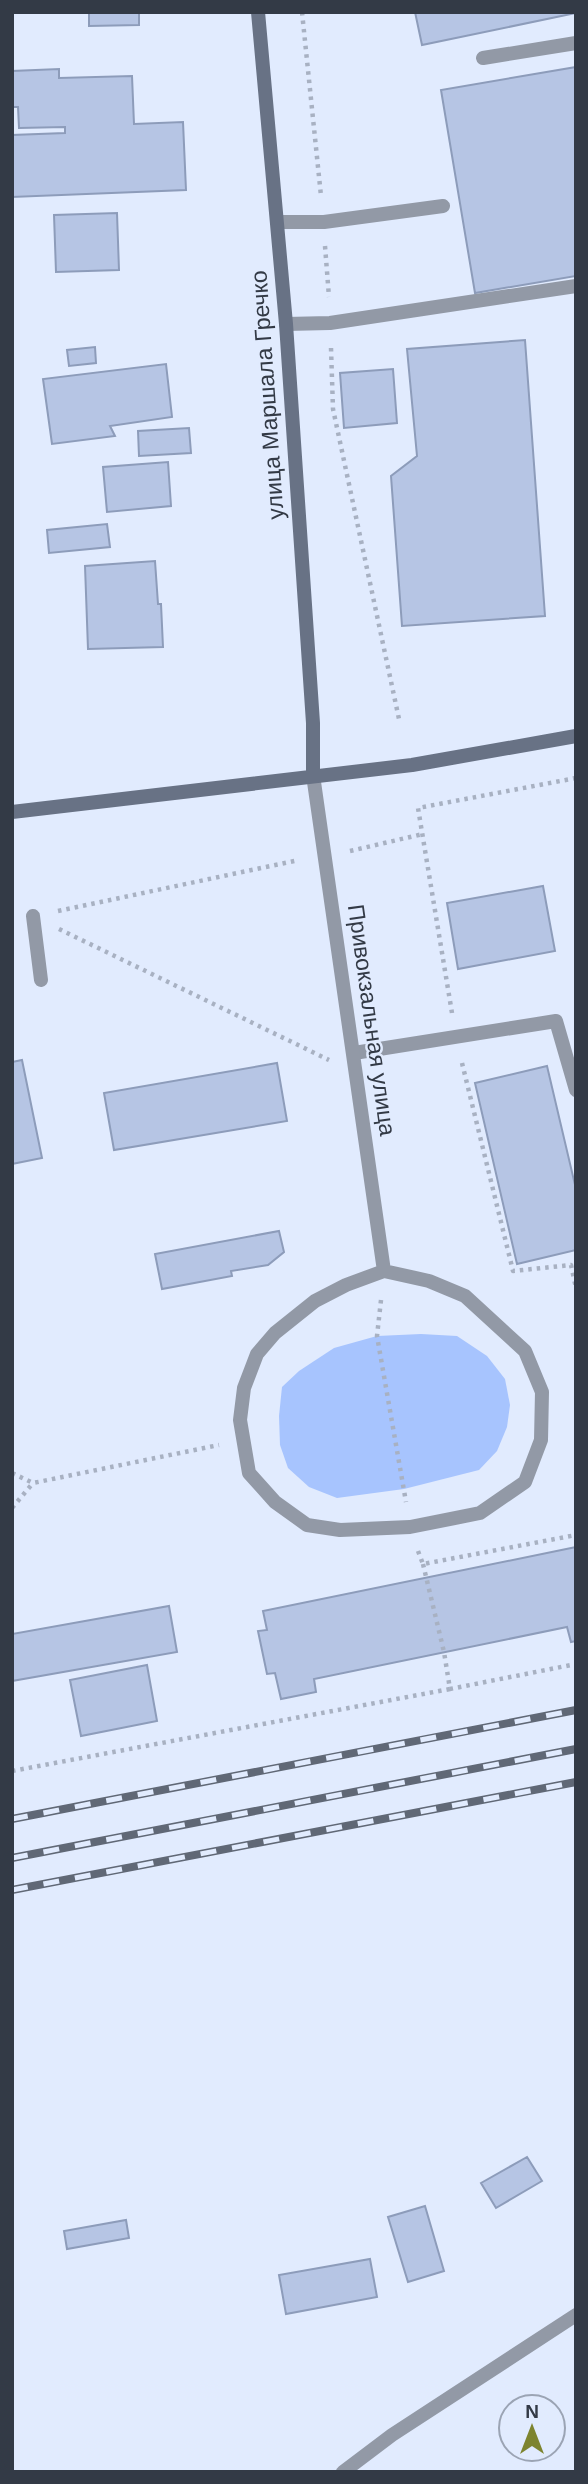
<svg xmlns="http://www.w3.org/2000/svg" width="588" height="2484" font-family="Helvetica,sans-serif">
  <rect width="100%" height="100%" fill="#e1ebfe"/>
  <!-- green -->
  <path fill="#a7c4fe" d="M421,1334L457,1336L487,1356L505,1379L510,1405L507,1427L497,1451L479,1470L404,1489L337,1498L309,1487L288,1468L280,1445L279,1416L282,1387L299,1371L334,1348L377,1336Z"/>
  <!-- building -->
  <path fill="#b6c5e4" stroke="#8d9cba" stroke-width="2" d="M89,12H139V25L89,26Z
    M415,12H576V13L422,45Z
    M576,67V276L475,293L441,90Z
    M59,69V78L132,76L134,124L183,122L186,190L12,197V135L65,133V127L19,128L18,107H12V71Z
    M117,213L119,270L56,272L54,215Z
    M525,340L545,616L402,626L391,476L417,456L407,349Z
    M95,347L96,363L69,366L67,350Z
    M166,364L172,417L110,426L115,436L52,444L43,379Z
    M393,369L397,423L344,428L340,373Z
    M189,428L191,453L139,456L138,431Z
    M168,462L171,506L107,512L103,467Z
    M107,524L110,547L49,553L47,530Z
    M155,561L158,604H161L163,647L88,649L85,566Z
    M543,886L555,951L458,969L447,903Z
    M22,1060L42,1158L12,1164V1062Z
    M277,1063L287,1121L114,1150L104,1093Z
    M547,1066L576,1189V1250L517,1264L475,1083Z
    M279,1231L284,1252L268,1265L231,1271L232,1276L162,1289L155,1254Z
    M576,1547V1641L571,1642L567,1627L314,1679L316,1692L281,1699L275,1673L267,1674L258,1631L267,1630L263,1611Z
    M169,1606L177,1652L12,1681V1634Z
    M147,1665L157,1721L81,1736L70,1680Z
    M527,2157L542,2181L496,2208L481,2183Z
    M425,2206L444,2271L408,2282L388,2217Z
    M126,2220L129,2238L67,2249L64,2231Z
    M370,2259L377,2297L286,2314L279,2275Z"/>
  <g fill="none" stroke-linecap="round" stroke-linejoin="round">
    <!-- path -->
    <path stroke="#a8b1c2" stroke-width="4.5" stroke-dasharray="3.5 5" stroke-linecap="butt" d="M302,12L321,196
      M325,246L329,297
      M331,348L333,409L399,719
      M350,851L423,834
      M58,911L299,860
      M59,929L329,1060
      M452,1013L418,808L576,778
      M462,1063L513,1271L571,1265L576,1288
      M381,1300L377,1336L406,1502
      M12,1473L33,1483L219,1445
      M12,1508L33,1483
      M418,1551L423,1564L576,1535
      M423,1564L444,1652L450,1689L576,1664
      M12,1771L450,1689"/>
    <!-- lane -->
    <path stroke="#9299a6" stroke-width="14" d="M483,58L576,43
      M278,222H324L443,206
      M286,324L330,323L576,286
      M33,916L41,980
      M354,1053L556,1021L576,1090"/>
    <!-- street -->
    <path stroke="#9299a6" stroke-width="14" d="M313,775L384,1271
      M384,1271L429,1281L465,1296L525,1351L542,1392L541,1440L525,1482L480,1513L410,1527L340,1530L307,1525L275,1502L249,1473L240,1420L244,1388L257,1354L275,1333L315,1301L346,1285Z
      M343,2472L392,2435L576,2315"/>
    <!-- secondary -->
    <path stroke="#687285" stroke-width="14" d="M258,12L286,324L313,723V775
      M12,812L412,765L576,736"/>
    <!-- rail casing -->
    <g stroke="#606876" stroke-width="8">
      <path id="rail" d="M12,1819L576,1710
        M12,1858L576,1749
        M12,1890L576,1782"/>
    </g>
    <!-- rail -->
    <use href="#rail" stroke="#e1ebfe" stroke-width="5" stroke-dasharray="16" stroke-linecap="butt"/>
  </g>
  <g text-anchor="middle" stroke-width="5" stroke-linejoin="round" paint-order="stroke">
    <!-- street labels -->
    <g font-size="23" fill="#333a46" stroke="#e1ebfe">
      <text transform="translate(267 395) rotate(-94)" y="8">улица Маршала Гречко</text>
      <text transform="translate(372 1020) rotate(82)" y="8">Привокзальная улица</text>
    </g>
  </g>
  <!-- border -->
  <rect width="588" height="2484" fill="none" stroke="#333a46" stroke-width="28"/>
  <!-- north arrow -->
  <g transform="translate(532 2428)"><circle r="33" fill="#e1ebfe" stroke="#9ba4b4" stroke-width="2"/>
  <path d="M0-5L12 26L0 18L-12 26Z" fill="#7d842f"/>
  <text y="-10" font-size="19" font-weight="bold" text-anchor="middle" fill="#333a46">N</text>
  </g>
</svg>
